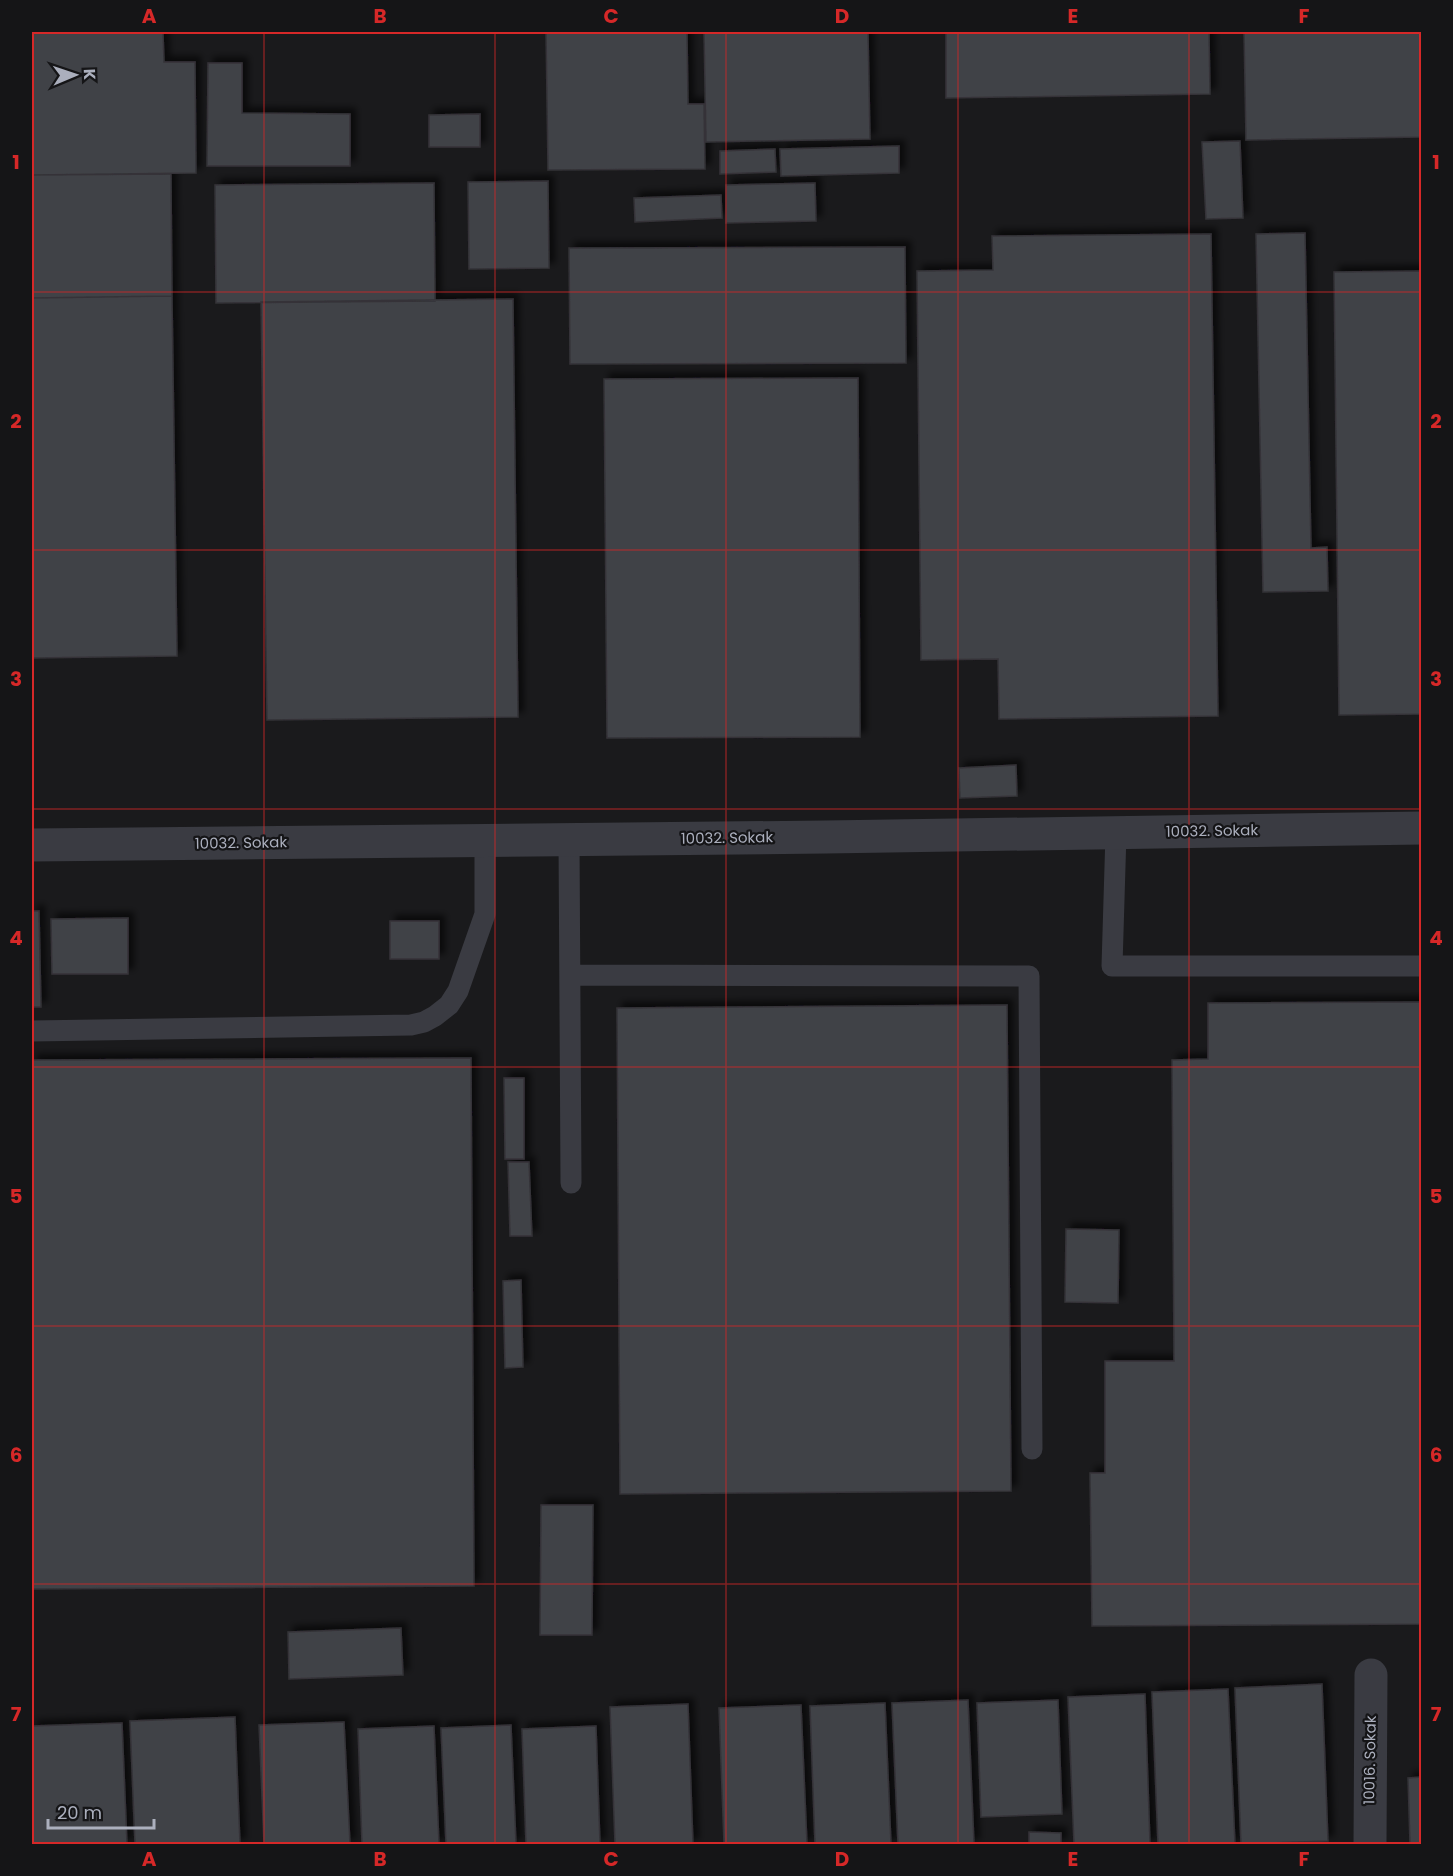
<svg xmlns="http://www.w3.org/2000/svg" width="1453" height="1876" font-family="Poppins,sans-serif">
  <defs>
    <filter id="shadow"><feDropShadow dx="5.5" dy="-5.5" stdDeviation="3" flood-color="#0009"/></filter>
  </defs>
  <rect width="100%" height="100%" fill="#1a1a1c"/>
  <!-- building -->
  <path fill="#414247" stroke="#343338" stroke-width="1.5" filter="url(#shadow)" d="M32,32H163L164,62H195L196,173L32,175Z
    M546,32H687L688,104H704L705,169L548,170Z
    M704,32H868L870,139L706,142Z
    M946,32H1209L1210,94L946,98Z
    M1244,32H1422V137L1246,140Z
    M208,63H242V113L350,114V166H207Z
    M480,114V147H429V115Z
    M1240,141L1243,218L1206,219L1202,142Z
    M899,146V173L781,176L780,149Z
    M775,149L776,172L720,174V151Z
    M171,174L172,296L32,298V175Z
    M548,181L549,268L469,269L468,182Z
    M434,183L435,301L216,303L215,185Z
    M815,183L816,221L726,223V185Z
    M721,195L722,218L635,222L634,198Z
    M1305,233L1311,548L1327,547L1328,591L1263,592L1256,234Z
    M1211,234L1218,716L999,719L998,659L921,660L917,271L993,270L992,236Z
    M905,247L906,363L570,364L569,248Z
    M1422,271V714L1339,715L1334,272Z
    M172,296L177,656L32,658V298Z
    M513,299L518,717L267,720L261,302Z
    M858,378L860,737L607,738L604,379Z
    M1016,765L1017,796L960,798L959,768Z
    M32,911H39L41,1007H32Z
    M128,918V974H52L51,919Z
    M390,921H439V959H390Z
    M1422,1002V1624L1092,1626L1090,1473H1105V1361H1174L1172,1060L1208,1059V1003Z
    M1007,1005L1011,1491L620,1494L617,1008Z
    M471,1058L474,1586L32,1589V1060Z
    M504,1078H524V1159H505Z
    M508,1162H529L532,1236H510Z
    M1066,1229L1119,1230L1118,1303L1065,1302Z
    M521,1280L523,1367L505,1368L503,1281Z
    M541,1505H593L592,1635H540Z
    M401,1628L403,1675L289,1679L288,1632Z
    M1322,1684L1328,1841L1241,1844L1235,1688Z
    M1228,1689L1235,1844H1158L1152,1692Z
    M1145,1694L1150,1844H1074L1068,1697Z
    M968,1700L974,1844H898L892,1703Z
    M1058,1700L1062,1814L981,1817L977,1703Z
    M885,1703L891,1844H815L810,1706Z
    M688,1704L693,1844H615L610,1707Z
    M801,1705L807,1844H724L719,1708Z
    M235,1717L240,1844H135L130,1721Z
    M344,1722L350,1844H264L259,1725Z
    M122,1723L127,1844H33L32,1726Z
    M511,1725L516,1844H446L441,1728Z
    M434,1726L439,1844H362L358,1729Z
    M596,1726L600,1844H526L522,1729Z
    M1422,1777V1844H1410L1408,1778Z
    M1029,1832L1061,1833V1844H1029Z"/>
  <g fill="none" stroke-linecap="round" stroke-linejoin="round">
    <!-- service -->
    <path stroke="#3a3b42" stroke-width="21" d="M1116,833L1112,966H1422
      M569,839L571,1183
      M570,975L1029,976L1032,1449
      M32,1031L411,1025L424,1022L435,1016L449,1005L458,991L485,914V840"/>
    <!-- minor -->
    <path stroke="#3a3b42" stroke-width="33" d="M32,845L826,837L1422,828
      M1370,1844L1371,1675"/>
  </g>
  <!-- grid -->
  <path fill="none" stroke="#d62828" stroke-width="1.5" stroke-opacity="0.55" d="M264,32V1844M495,32V1844M726,32V1844M958,32V1844M1189,32V1844M32,292H1422M32,550H1422M32,809H1422M32,1067H1422M32,1326H1422M32,1584H1422"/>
  <g text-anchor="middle" stroke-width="4.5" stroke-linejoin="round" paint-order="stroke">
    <!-- street labels -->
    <g font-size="15" fill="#abafbd" stroke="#151517">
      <text transform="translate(1212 831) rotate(-1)" y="5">10032. Sokak</text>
      <text transform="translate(727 838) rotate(-1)" y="5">10032. Sokak</text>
      <text transform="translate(241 843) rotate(-1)" y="5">10032. Sokak</text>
      <text transform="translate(1370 1760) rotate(-89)" y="5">10016. Sokak</text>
    </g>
  </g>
  <!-- border -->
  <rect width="1453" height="1876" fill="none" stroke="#151517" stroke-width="66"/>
  <!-- north arrow -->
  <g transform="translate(75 75) rotate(88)" stroke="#151517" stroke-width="4.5" paint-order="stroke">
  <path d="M0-4.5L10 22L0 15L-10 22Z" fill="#abafbd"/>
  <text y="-9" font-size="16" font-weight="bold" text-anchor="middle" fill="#abafbd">K</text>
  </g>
  <!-- scale -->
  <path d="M48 1819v9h106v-9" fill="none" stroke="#abafbd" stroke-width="3"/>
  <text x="57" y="1819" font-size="18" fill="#abafbd" stroke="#151517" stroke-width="4.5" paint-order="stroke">20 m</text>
  <rect x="33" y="33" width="1387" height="1810" fill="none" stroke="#d62828" stroke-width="2"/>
  <g font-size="20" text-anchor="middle" font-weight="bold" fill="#d62828">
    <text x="149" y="23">A</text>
    <text x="380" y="23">B</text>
    <text x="611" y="23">C</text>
    <text x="842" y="23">D</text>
    <text x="1073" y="23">E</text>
    <text x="1304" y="23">F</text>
    <text x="16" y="169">1</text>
    <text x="1436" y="169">1</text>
    <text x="16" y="428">2</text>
    <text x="1436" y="428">2</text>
    <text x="16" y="686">3</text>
    <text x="1436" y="686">3</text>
    <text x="16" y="945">4</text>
    <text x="1436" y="945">4</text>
    <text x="16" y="1203">5</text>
    <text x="1436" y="1203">5</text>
    <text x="16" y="1462">6</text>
    <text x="1436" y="1462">6</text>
    <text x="16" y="1721">7</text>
    <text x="1436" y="1721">7</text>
    <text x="149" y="1866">A</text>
    <text x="380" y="1866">B</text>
    <text x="611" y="1866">C</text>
    <text x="842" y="1866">D</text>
    <text x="1073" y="1866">E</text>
    <text x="1304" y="1866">F</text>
  </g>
</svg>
